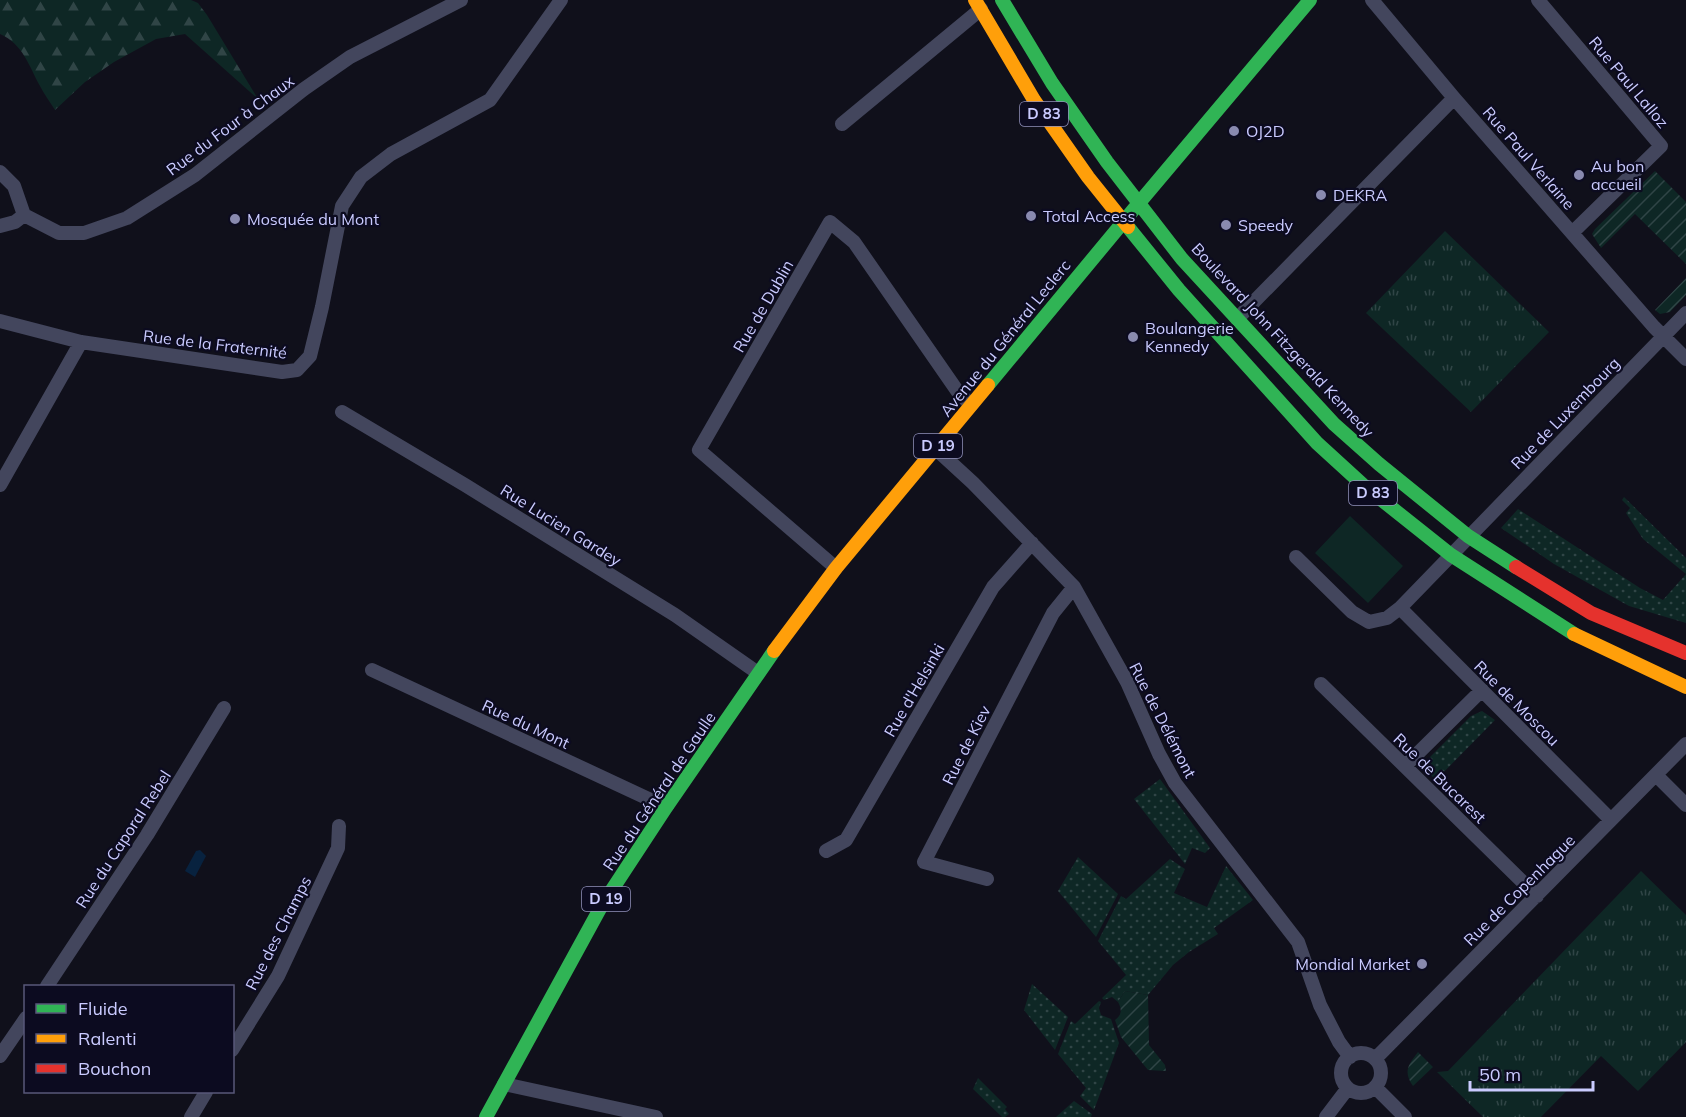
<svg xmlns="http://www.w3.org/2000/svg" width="1686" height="1117" font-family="Mulish,sans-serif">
  <defs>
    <pattern id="grass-dots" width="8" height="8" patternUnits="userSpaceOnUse" patternTransform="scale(1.5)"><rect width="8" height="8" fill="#0e2725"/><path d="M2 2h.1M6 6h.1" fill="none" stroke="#304546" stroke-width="1.8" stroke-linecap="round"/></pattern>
    <pattern id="forest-firs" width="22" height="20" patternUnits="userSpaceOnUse" patternTransform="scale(1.5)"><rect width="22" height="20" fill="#0e2725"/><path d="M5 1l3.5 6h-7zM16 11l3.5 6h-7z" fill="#304546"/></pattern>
    <pattern id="park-tufts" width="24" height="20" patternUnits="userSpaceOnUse" patternTransform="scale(1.5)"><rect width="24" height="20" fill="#0e2725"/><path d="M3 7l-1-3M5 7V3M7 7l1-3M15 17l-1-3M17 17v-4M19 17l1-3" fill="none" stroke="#304546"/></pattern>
    <pattern id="garden-furrows" width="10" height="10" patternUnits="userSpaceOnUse" patternTransform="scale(1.5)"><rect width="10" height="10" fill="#0e2725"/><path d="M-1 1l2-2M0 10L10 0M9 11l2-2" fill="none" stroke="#304546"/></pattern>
  </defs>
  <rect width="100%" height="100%" fill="#10101b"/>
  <!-- grass -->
  <path fill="url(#grass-dots)" d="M1624,497L1686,558V623L1629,606L1554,564L1501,528L1518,509L1640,588L1663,600L1686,574L1643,539L1626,513L1630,508L1622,500Z
    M1482,711L1495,720L1436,780L1426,771L1425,764L1428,759L1471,716Z
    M1160,779L1210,848L1205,853L1192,848L1185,864L1134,799Z
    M1078,857L1118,894L1096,937L1058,891Z
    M1170,859L1185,869L1174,893L1207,907L1226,866L1253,900L1214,928L1218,934L1189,952L1173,965L1148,995L1125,991L1118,1002L1112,997L1104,1000L1102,998L1126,975L1098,941L1121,896L1126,899Z
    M1032,984L1068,1017L1055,1050L1024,1010Z
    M1099,1001L1101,1002L1099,1008L1101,1015L1111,1019L1119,1043L1094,1110L1080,1096L1086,1088L1058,1054L1071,1021L1075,1024Z
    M978,1078L1007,1107L1005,1109L1009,1114L1005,1117H1002L973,1089Z
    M1074,1101L1092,1114L1091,1117H1056Z"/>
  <!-- forest -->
  <path fill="url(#forest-firs)" d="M0,0H191L198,3L207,15L258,99L185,34L156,39L114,62L85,82L55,110C50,102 44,94 40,86C29,66 23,44 0,34Z"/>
  <!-- park -->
  <path fill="url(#park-tufts)" d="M1445,231L1549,332L1471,412L1366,313Z
    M1641,871L1686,915V1042L1638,1091L1601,1056L1541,1117H1483L1437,1072L1448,1071Z"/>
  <!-- garden -->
  <path fill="url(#garden-furrows)" d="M1655,171L1686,202V264L1635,214L1601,248L1592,234L1595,229Z
    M1686,278V295L1670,312L1660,314L1655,310Z
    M1125,991L1148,995L1149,1045L1165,1065L1166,1071L1148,1070L1121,1037L1115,1020C1122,1015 1122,1009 1118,1002Z
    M1418,1052L1433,1067L1413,1086C1403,1072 1408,1065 1418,1052Z"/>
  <!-- pitch -->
  <path fill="#0e2725" d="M1350,516L1403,566L1368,603L1315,553Z"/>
  <!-- water -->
  <path fill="#08223f" d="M200,850L206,856L195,877L185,871L196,851Z"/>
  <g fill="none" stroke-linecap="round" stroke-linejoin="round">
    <!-- street -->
    <path stroke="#43465d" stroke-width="14" d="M1372,0L1454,98L1654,327L1686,359
      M1538,0L1661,146L1573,232
      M842,124L981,9
      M0,172L14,186L24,215L59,233H84L127,218L195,175L304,89L350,57L461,0
      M0,226L15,222L24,215
      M1237,319L1454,98
      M0,321L81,342L282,372L297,370L310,356L322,307L342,206L361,177L391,154L490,100L561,0
      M342,412L465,485L675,615L758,673
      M936,449L973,483L1074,587L1127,682L1159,754L1175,783L1298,942L1320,1005L1339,1042L1350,1057
      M0,485L81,342
      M1296,557L1352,612L1369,622L1387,618L1400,608L1611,820
      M836,568L699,450L830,222L854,242L958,392L971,405
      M1400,608L1686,313
      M372,670L653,801L667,806
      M1321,684L1537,896
      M1405,766L1482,690
      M1656,775L1686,805
      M826,851L846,840L993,587L1032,543
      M987,879L924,862L1053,613L1074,587
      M47,986L147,835L224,708
      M232,1050L278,976L338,848L339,826
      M1341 1073a20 20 0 1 1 40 0a20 20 0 1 1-40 0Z
      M0,1056L26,1018
      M1375,1059L1686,744
      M504,1084L656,1117
      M1375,1087L1405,1117
      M191,1117L206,1092
      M1326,1117L1348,1088"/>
    <!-- fast -->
    <path stroke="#30b455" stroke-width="14" d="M1002,0L1052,83L1107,162L1182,259L1334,424L1379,464L1468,536L1516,567
      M1139,203L1310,0
      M1128,227L1179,290L1317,443L1363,485L1451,555L1574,634
      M988,385L1139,203
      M486,1117L602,905L667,806L774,651"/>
    <!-- slow -->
    <path stroke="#ff9f0a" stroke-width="14" d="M975,0L1034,100L1088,177L1128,227
      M1574,634L1686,687
      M774,651L836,568L988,385"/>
    <!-- jam -->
    <path stroke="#e5322d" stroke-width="14" d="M1516,567L1591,613L1686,653"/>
  </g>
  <!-- markers -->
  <g fill="#898aaf" stroke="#0c0b20" stroke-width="2">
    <circle cx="1234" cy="131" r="6"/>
    <circle cx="1579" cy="175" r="6"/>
    <circle cx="1321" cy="195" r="6"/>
    <circle cx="1031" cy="216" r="6"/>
    <circle cx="235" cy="219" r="6"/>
    <circle cx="1226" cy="225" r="6"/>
    <circle cx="1133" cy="337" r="6"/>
    <circle cx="1422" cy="964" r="6"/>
  </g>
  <g text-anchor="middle" stroke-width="4.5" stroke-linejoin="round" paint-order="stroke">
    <!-- shield labels -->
    <g fill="#0c0b20" stroke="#9191bc" stroke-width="1.5">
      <rect x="1020" y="102" width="48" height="24" rx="4.5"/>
      <rect x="914" y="434" width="48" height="24" rx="4.5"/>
      <rect x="1349" y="481" width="48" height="24" rx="4.5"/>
      <rect x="582" y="887" width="48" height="24" rx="4.5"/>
    </g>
    <g font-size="15" font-weight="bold" fill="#cacbff">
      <text x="1044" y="119">D 83</text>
      <text x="938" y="451">D 19</text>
      <text x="1373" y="498">D 83</text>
      <text x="606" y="904">D 19</text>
    </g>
    <!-- street labels -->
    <g font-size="16" fill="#cacbff" stroke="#0c0b20">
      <text transform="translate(1629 82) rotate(50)" y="6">Rue Paul Lalloz</text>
      <text transform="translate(230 125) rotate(-37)" y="6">Rue du Four à Chaux</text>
      <text transform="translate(1529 158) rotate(49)" y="6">Rue Paul Verlaine</text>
      <text transform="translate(763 306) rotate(-60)" y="6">Rue de Dublin</text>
      <text transform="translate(1005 338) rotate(-51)" y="6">Avenue du Général Leclerc</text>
      <text transform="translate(1283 340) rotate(47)" y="6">Boulevard John Fitzgerald Kennedy</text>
      <text transform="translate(215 344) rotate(7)" y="6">Rue de la Fraternité</text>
      <text transform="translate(1565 413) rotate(-46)" y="6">Rue de Luxembourg</text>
      <text transform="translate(561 525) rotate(32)" y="6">Rue Lucien Gardey</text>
      <text transform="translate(914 690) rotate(-60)" y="6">Rue d'Helsinki</text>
      <text transform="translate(1517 703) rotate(45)" y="6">Rue de Moscou</text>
      <text transform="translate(1163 720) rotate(63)" y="6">Rue de Délémont</text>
      <text transform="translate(526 724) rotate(25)" y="6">Rue du Mont</text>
      <text transform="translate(966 745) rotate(-63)" y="6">Rue de Kiev</text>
      <text transform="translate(1440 778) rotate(44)" y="6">Rue de Bucarest</text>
      <text transform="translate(659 791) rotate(-56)" y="6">Rue du Général de Gaulle</text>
      <text transform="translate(123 839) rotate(-57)" y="6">Rue du Caporal Rebel</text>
      <text transform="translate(1519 890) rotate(-45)" y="6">Rue de Copenhague</text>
      <text transform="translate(278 933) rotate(-63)" y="6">Rue des Champs</text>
    </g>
    <!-- poi labels -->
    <g font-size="16" fill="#cacbff" stroke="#0c0b20" text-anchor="start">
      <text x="1246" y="137">OJ2D</text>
      <text x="1591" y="172">Au bon<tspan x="1591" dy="18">accueil</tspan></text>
      <text x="1333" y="201">DEKRA</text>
      <text x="1043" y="222">Total Access</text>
      <text x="247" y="225">Mosquée du Mont</text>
      <text x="1238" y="231">Speedy</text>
      <text x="1145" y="334">Boulangerie<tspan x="1145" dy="18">Kennedy</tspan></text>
      <text x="1410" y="970" text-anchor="end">Mondial Market</text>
    </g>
  </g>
  <!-- legend -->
  <rect x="24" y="985" width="210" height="108" fill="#0c0b20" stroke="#585879" stroke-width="1.5"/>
  <rect x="36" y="1004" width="30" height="9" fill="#30b455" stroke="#585879" stroke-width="1.5"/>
  <text x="78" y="1015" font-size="18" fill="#cacbff">Fluide</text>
  <rect x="36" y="1034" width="30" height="9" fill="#ff9f0a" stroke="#585879" stroke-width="1.5"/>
  <text x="78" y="1045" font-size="18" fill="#cacbff">Ralenti</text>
  <rect x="36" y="1064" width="30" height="9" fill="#e5322d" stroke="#585879" stroke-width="1.5"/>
  <text x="78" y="1075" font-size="18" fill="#cacbff">Bouchon</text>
  <!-- scale -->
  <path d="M1470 1081v9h123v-9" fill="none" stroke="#cacbff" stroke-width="3"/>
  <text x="1479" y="1081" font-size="18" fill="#cacbff" stroke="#0c0b20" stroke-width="4.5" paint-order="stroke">50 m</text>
</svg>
